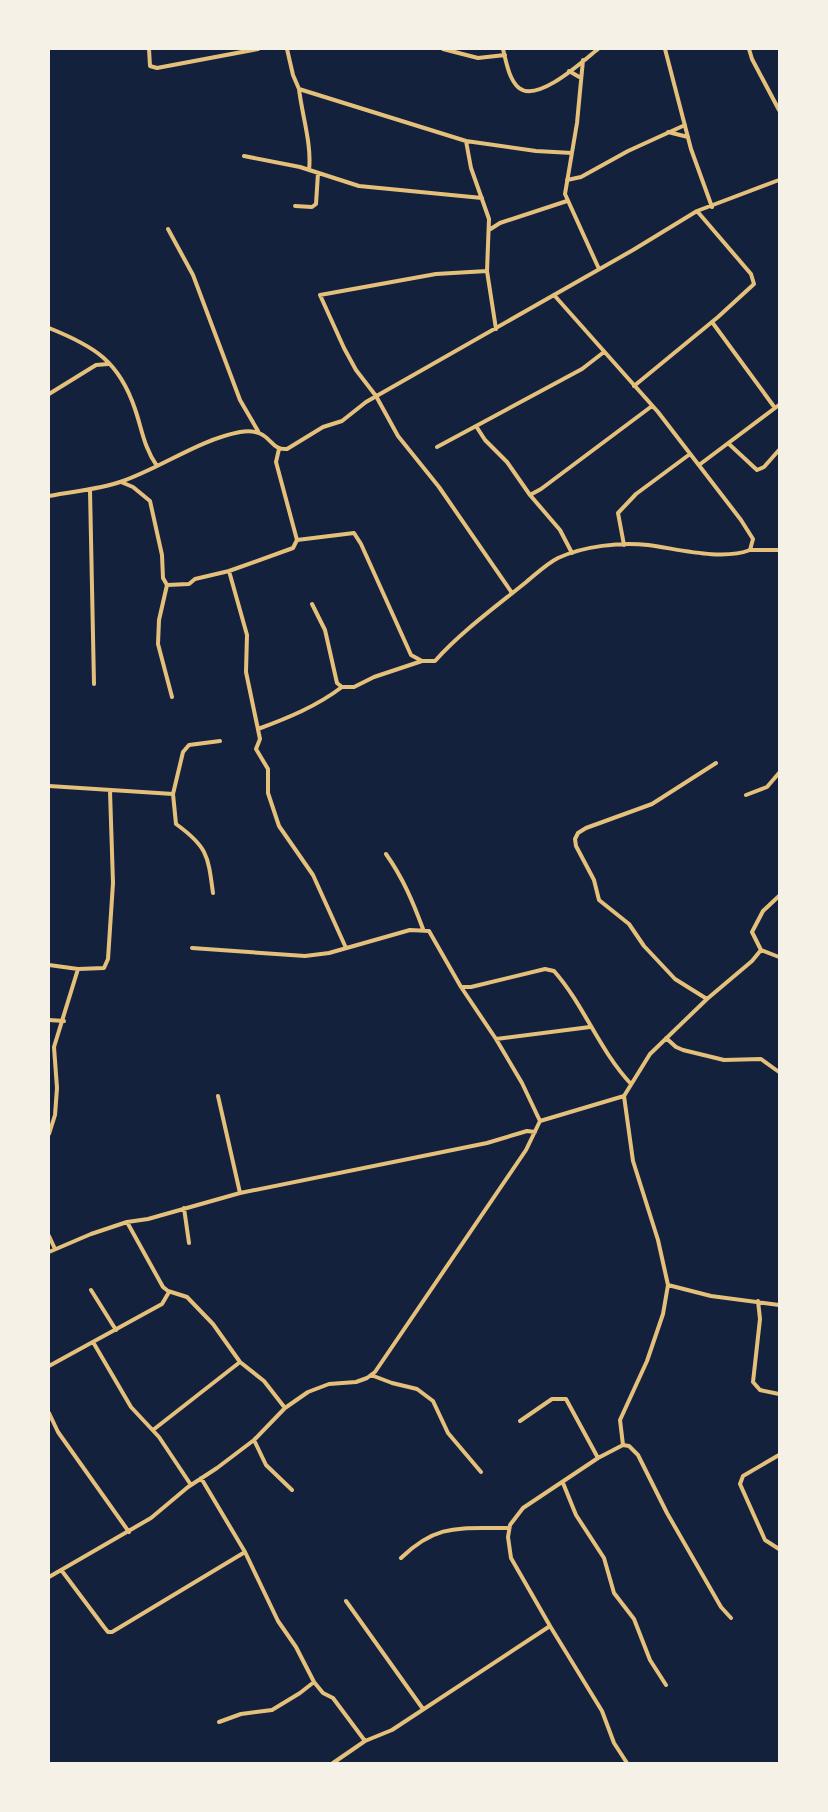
<svg xmlns="http://www.w3.org/2000/svg" width="828" height="1812" font-family="Figtree,sans-serif">
  <rect width="100%" height="100%" fill="#14213d"/>
  <g fill="none" stroke-linecap="round" stroke-linejoin="round">
    <!-- minor -->
    <path stroke="#e5c07b" stroke-width="4" d="M149,49L150,66L157,68L258,49
      M287,49L293,75L299,89L466,141L536,151L572,153
      M443,49L478,58L505,55
      M503,49C506,61 509,80 519,88C538,103 583,61 598,49
      M665,49L691,149L712,207
      M749,49L752,59L779,110
      M583,60L577,123L565,194L599,269
      M569,71L581,78
      M299,89C302,115 312,145 309,170
      M668,132L688,137
      M466,141L471,168L489,219L487,271L496,329
      M244,156L300,167L359,186L482,198
      M567,180L581,177L628,151L685,125
      M295,206L312,207L316,204L318,173
      M168,229L193,275L240,400L258,431
      M489,230L500,223L567,201
      M487,271L436,274L320,295L344,348L356,370L376,396L398,436L439,487L512,593
      M712,322L775,408
      M49,328C94,346 119,361 135,409C142,429 144,448 157,466
      M634,386L718,317L754,284L751,274L697,211
      M49,394L96,365L108,364
      M476,426L485,440L507,462L530,495
      M729,444L757,470L764,467L779,450
      M437,447L582,369L604,352
      M699,465L779,405
      M121,482L133,487L150,501L162,555L163,578L167,585L189,584L195,579L229,571L293,548L297,540L276,462L279,449
      M90,490L94,684
      M49,496C73,491 97,490 120,482C161,468 198,440 240,432C272,427 268,451 287,449L323,427L342,421L366,402L633,250L697,211L779,180
      M297,540L354,533L361,544L411,655L422,661H435C461,632 494,608 525,583C535,575 546,564 558,558C584,546 620,542 648,545C678,549 722,561 750,550L753,539L741,520L658,412L554,295
      M624,545L618,513L636,494L690,454
      M750,550H779
      M572,553L560,530L530,495L541,489L652,406
      M229,571L247,635L246,672L260,739L256,749L268,769V793L279,826L313,875L346,948
      M167,585L159,620L158,644L172,697
      M312,604L325,630L337,683L342,687H354L374,677L422,661
      M258,729C288,718 317,706 342,687
      M49,786L173,794L183,752L189,745L220,741
      M173,794L176,824C208,847 208,856 213,893
      M746,795L767,787L779,773
      M386,854C403,878 413,902 423,929
      M761,950L752,932L763,911L779,896
      M779,957L761,950L752,961L707,999L650,1054L624,1096L633,1161L658,1240L668,1285L711,1296L779,1305
      M49,965L78,969L104,968L108,959L113,883L110,791
      M461,987H471L545,969L554,971C584,1005 599,1050 631,1084
      M707,999L675,979L644,946L629,924L599,900L594,880L576,846L575,839L578,833L586,828L652,804L716,763
      M49,1020L64,1021
      M666,1038L676,1047L683,1050L724,1060L761,1059L779,1072
      M496,1039L590,1027
      M218,1096L240,1193
      M540,1121L624,1096
      M49,1134L55,1115L57,1088L54,1047L78,969
      M184,1208L189,1243
      M127,1222L163,1287L168,1291L187,1297L213,1324L240,1362L264,1381L285,1408
      M49,1236L55,1249
      M49,1252L91,1234L127,1222L148,1219L240,1193L487,1143L527,1131L535,1132
      M91,1290L116,1330
      M758,1301L760,1319L753,1382L760,1390L779,1394
      M93,1342L131,1407L159,1437L191,1485
      M49,1366L162,1304L169,1292
      M371,1375L392,1383L417,1389L433,1401L448,1433L481,1472
      M49,1413L58,1432L129,1532
      M520,1421L552,1399H566L598,1458
      M153,1430L240,1362
      M254,1440L266,1465L292,1490
      M623,1445L620,1420L647,1361L663,1314L668,1285
      M201,1478L245,1552L278,1621L296,1647L314,1682
      M563,1483L576,1515L604,1558L614,1593L634,1619L650,1660L666,1685
      M779,1549L765,1540L740,1484L743,1476L779,1455
      M401,1558C438,1522 461,1529 509,1528
      M62,1571L104,1627L108,1632H112L245,1552
      M49,1577L151,1518L188,1487L217,1468L254,1440L285,1408L308,1392L329,1384L356,1382L367,1378L375,1372L526,1150L540,1121L522,1083L496,1039L461,987L429,931L410,930L329,953L305,956L192,948
      M346,1601L423,1709
      M550,1626L511,1558L508,1537L510,1525L523,1508L598,1458L623,1445L629,1446L638,1455L667,1513L721,1607L731,1618
      M219,1722L241,1714L272,1710L300,1693L314,1682L323,1693L333,1698L365,1741
      M333,1763L365,1741L392,1730L550,1626L602,1711L614,1743L627,1763"/>
  </g>
  <!-- border -->
  <rect width="828" height="1812" fill="none" stroke="#f6f1e7" stroke-width="100"/>
</svg>
